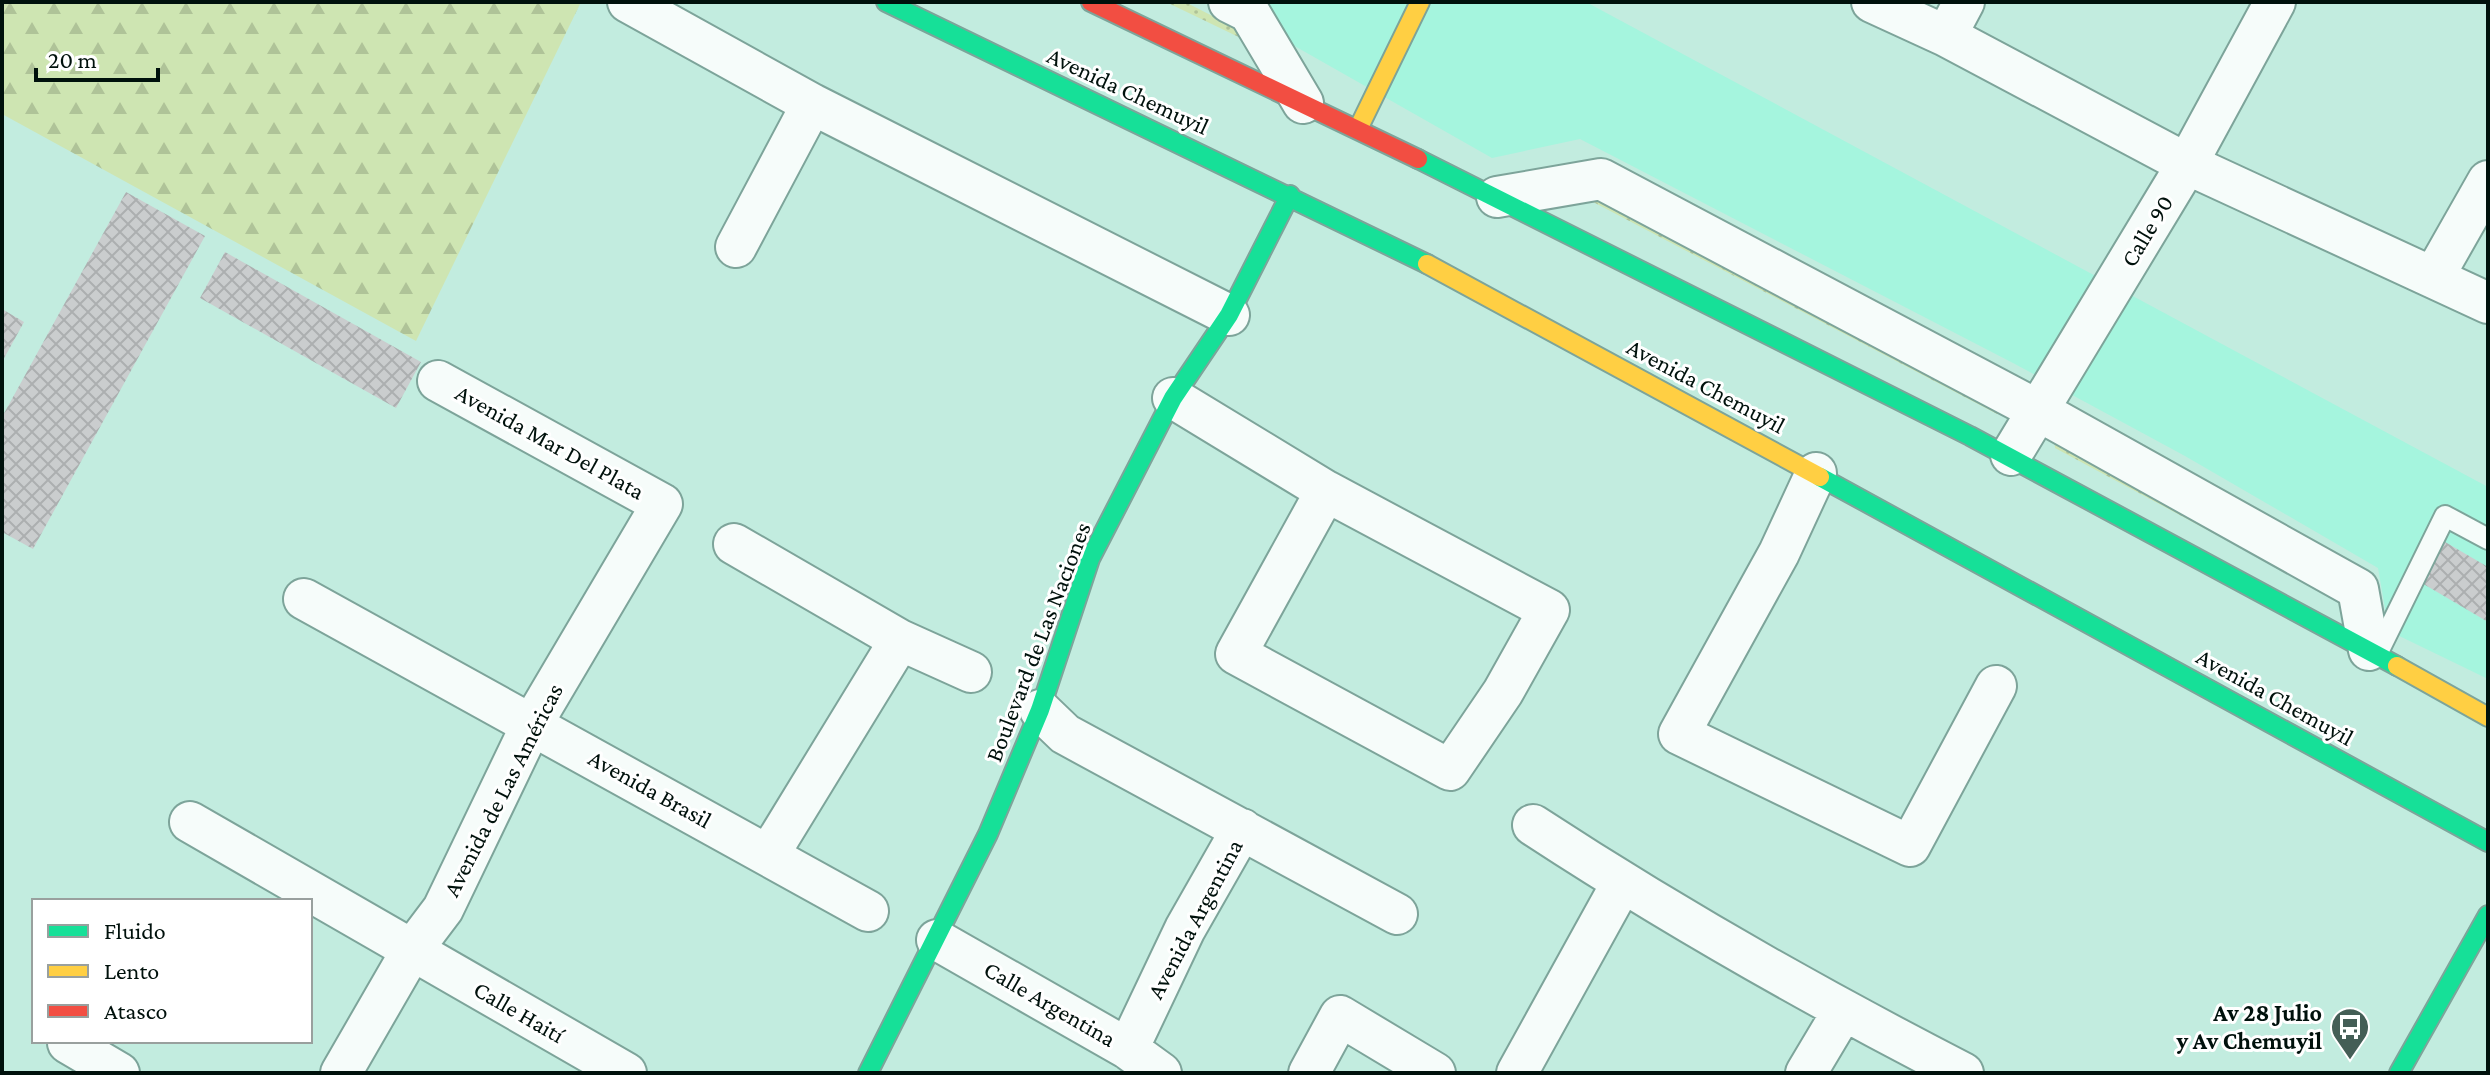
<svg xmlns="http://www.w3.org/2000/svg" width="2490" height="1075" font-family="'Crimson Pro',serif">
  <defs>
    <pattern id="grass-dots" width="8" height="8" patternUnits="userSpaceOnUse" patternTransform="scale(2)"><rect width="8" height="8" fill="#cee5b2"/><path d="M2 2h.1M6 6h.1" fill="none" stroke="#afc398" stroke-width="1.8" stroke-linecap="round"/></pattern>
    <pattern id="forest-firs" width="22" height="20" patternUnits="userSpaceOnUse" patternTransform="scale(2)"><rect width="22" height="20" fill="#cee5b2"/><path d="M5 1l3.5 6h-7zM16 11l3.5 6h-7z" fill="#afc398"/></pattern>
    <pattern id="building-cross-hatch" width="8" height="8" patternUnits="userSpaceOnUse" patternTransform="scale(2)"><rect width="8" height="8" fill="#cacdce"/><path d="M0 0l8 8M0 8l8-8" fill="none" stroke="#acafb0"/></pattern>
  </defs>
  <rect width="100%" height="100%" fill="#c2ecdf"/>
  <!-- built -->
  <path fill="#a5f5de" d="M1257,2H1586L2488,487V679L2389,631L2378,568L2185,456L2013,363L1580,139L1492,158L1284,40Z"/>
  <!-- grass -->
  <path fill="url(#grass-dots)" d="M1166,2H1185L1246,33L1249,42Z
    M1595,192L2003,411L1997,414L1576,193Z
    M2054,439L2325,593L2055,448Z"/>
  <!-- forest -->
  <path fill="url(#forest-firs)" d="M2,2H581L416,341L2,114Z"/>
  <!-- building -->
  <path fill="url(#building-cross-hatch)" d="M126,192L205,236L33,549L2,532V417Z
    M225,252L421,362L396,408L200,298Z
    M2,309L24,322L2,362Z
    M2440,539L2488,567V622L2415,579Z"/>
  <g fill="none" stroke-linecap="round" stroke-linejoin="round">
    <!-- lane casing -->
    <g stroke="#7da49a" stroke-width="24">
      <path id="lane" d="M2377,654L2445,516L2488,539"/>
    </g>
    <!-- street casing -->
    <g stroke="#7da49a" stroke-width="44">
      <path id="street" d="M628,2L812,104L1229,315
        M1229,2L1249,12L1303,103
        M1872,2L1946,36L2187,164L2488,303
        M1946,36L1964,2
        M1497,197L1601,179L2039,411L2358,589L2369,650
        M736,247L812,104
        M2434,276L2488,181
        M1173,398L1326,491L1549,610L1503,692L1450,770L1236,654L1326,491
        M2011,455L2187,164L2275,2
        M1816,473L1779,553L1679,734L1910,846L1996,686
        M734,544L900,640L769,854
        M304,599L868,911
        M900,640L971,672
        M1040,710L1065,734L1397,914
        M190,822L626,1073
        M1533,825C1672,916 1815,997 1963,1073
        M937,940L1128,1049L1161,1073
        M68,1043L119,1073
        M1128,1049L1185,929L1242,829
        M341,1073L412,950L443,909L532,724L662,504L438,381
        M1309,1073L1340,1016L1435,1073
        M1517,1073L1622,883
        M1806,1073L1843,1011"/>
    </g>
    <!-- fast casing -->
    <g stroke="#7da49a" stroke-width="22">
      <path id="fast" d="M886,2L1427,264
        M1418,159L1970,436L2397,666
        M1820,477L2488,842
        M868,1073L988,834L1040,710L1090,559L1173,398L1229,315L1290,195
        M2399,1073L2488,915"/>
    </g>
    <!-- slow casing -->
    <g stroke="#7da49a" stroke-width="22">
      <path id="slow" d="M1358,129L1420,2
        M1427,264L1820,477
        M2397,666L2488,717"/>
    </g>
    <!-- jam casing -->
    <g stroke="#7da49a" stroke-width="22">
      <path id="jam" d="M1091,2L1418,159"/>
    </g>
    <!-- lane -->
    <use href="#lane" stroke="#f6fcfa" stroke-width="20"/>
    <!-- street -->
    <use href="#street" stroke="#f6fcfa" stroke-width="40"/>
    <!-- fast -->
    <use href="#fast" stroke="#16e098" stroke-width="18"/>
    <!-- slow -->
    <use href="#slow" stroke="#ffcf43" stroke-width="18"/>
    <!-- jam -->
    <use href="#jam" stroke="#f24e42" stroke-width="18"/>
  </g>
  <!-- icons -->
  <defs>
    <g id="bus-pin" transform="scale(2)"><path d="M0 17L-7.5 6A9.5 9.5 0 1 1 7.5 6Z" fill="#445e56" stroke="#fff"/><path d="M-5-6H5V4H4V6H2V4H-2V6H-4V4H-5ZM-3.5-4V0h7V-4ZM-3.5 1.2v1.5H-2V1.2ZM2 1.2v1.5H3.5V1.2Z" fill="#fff"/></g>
  </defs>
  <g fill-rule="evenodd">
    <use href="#bus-pin" x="2350" y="1027"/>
  </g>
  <g text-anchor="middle" stroke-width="6" stroke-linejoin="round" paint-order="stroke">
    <!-- street labels -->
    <g font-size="24" fill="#00110c" stroke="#fff">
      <text transform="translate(1128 91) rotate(25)" y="8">Avenida Chemuyil</text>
      <text transform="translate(2147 231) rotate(-59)" y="8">Calle 90</text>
      <text transform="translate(1706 386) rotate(28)" y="8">Avenida Chemuyil</text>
      <text transform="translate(550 442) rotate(29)" y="8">Avenida Mar Del Plata</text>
      <text transform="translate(1038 642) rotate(-69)" y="8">Boulevard de Las Naciones</text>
      <text transform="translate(2275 697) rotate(29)" y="8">Avenida Chemuyil</text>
      <text transform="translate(650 789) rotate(29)" y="8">Avenida Brasil</text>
      <text transform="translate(503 790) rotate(-63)" y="8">Avenida de Las Américas</text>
      <text transform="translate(1195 919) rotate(-62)" y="8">Avenida Argentina</text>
      <text transform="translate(1050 1004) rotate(30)" y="8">Calle Argentina</text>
      <text transform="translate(519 1012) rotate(30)" y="8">Calle Haití</text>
    </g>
    <!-- poi labels -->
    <g font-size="24" font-weight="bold" fill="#00110c" stroke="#fff" text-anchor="end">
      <text x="2322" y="1021">Av 28 Julio<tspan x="2322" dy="28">y Av Chemuyil</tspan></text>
    </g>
  </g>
  <!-- border -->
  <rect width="2490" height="1075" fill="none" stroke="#00110c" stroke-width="8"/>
  <!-- legend -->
  <rect x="32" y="899" width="280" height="144" fill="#ffffff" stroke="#99a09e" stroke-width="2"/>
  <rect x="48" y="925" width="40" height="12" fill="#16e098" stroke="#99a09e" stroke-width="2"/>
  <text x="104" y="939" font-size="24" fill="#00110c">Fluido</text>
  <rect x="48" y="965" width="40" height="12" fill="#ffcf43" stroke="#99a09e" stroke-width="2"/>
  <text x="104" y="979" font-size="24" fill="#00110c">Lento</text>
  <rect x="48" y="1005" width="40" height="12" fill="#f24e42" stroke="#99a09e" stroke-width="2"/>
  <text x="104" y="1019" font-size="24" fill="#00110c">Atasco</text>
  <!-- scale -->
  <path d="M36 68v12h122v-12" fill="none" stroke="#00110c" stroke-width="4"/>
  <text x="48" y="68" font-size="24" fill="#00110c" stroke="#ffffff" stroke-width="6" paint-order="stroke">20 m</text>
</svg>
